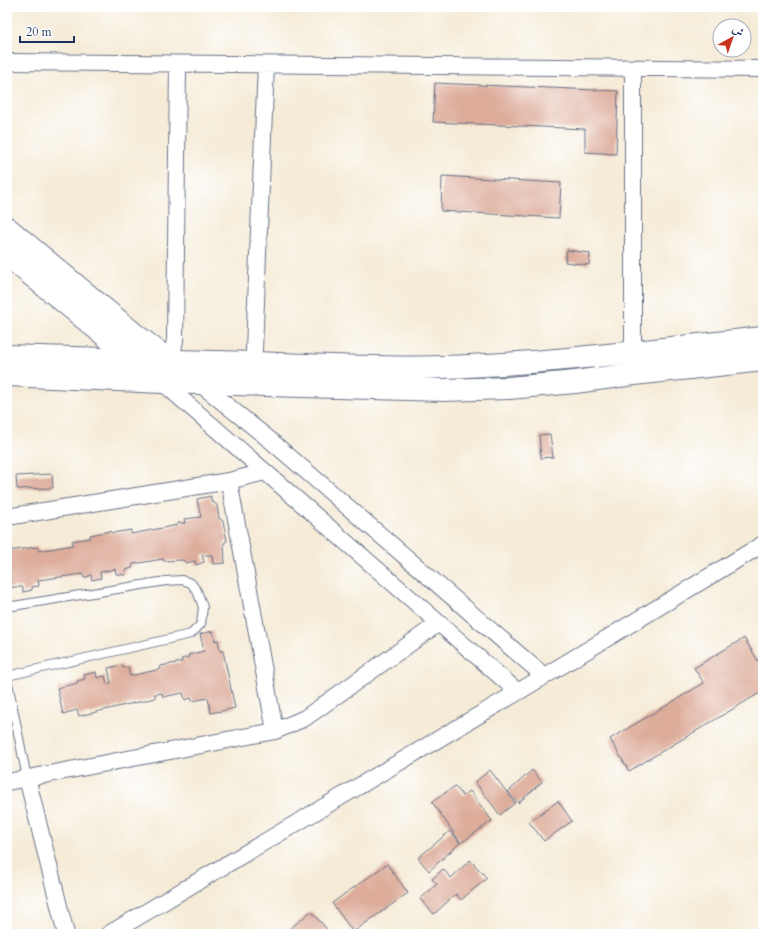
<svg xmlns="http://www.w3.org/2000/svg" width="770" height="941" font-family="Cardo,Amiri,serif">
  <rect width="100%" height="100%" fill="#fff"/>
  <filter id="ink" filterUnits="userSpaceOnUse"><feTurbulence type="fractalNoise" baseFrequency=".025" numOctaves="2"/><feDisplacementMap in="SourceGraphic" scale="8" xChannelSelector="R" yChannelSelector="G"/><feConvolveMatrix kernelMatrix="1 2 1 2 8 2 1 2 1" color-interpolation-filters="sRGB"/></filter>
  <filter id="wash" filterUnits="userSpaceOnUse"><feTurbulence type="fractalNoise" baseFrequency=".012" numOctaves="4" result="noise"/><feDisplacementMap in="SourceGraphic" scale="16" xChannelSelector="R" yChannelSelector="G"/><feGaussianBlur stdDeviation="0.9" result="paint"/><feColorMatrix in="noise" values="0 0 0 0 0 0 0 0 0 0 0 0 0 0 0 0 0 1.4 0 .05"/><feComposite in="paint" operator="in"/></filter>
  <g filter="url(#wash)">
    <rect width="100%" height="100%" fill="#f5ebd7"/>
    <g id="blocks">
      <!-- building -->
      <path fill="#ddac9a" d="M435,83L618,91L616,154L585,152V129L433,122Z
        M442,176L561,183L559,218L441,211Z
        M567,250L590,253L589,265L565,262Z
        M550,434L553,457L541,458L539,435Z
        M52,474L53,488L17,489L16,476Z
        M211,496V501L217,505L219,518L223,521L227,541L224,543L225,563L213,564L212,555H202L204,562L196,565L195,561L186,563L183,560L164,561L163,559L133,564L132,568L126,570L125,575L116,574L115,569L100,572L101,578L92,580L91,575L84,578L83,574L38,580L39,586L32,587V590L23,592V587H14L7,589V551L37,547L39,551L73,545L72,541L90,538V535L110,531L112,533L131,530V534L178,525V523H185L184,519L201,517L197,499Z
        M213,631L215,641L218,640L220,651H223L235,708L211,713L208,698L192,701L191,698L185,700L183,693L163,697L162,693L155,694V698L79,716L77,710L63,714L57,688L78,683L77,681L85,679L84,675L96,672L97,678L105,676L107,684L111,683L108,668L122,665L123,668L128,667L130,676L161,669L160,666L182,662L181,659L189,657L188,655L204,651L200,634Z
        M744,638L763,669V691L629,771L610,739L704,683L694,668Z
        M490,770L515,803L500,815L475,782Z
        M532,770L542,782L518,803L508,792Z
        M455,786L463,796L470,791L492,821L461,843L432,802Z
        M558,801L572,821L544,841L529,822Z
        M450,831L460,843L429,871L418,858Z
        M470,860L487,878L461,900L456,894L434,914L420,899L437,884L432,879L443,869L451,878Z
        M387,864L408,893L353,932L332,903Z
        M311,911L331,934H284Z"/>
    </g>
  </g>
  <g filter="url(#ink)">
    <use href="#blocks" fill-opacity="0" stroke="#677188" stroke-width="1"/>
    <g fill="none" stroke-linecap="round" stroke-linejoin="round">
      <!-- lane casing -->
      <g stroke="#677188" stroke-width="10">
        <path id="lane" d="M7,607L166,581L182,580L191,583L197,591L203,607L201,624L191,634L7,676
          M7,678L27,778"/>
      </g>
      <!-- street casing -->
      <g stroke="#677188" stroke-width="18">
        <path id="street" d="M7,62L763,69
          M171,362L175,340L178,64
          M633,363V69
          M253,373L266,65
          M162,382L518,692
          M199,383L270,440L544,676
          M229,481L275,731
          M7,517L229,481L265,472
          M27,778L66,934
          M7,782L275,731L305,718L439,623
          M109,934L518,692L763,544"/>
      </g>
      <!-- secondary casing -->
      <g stroke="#677188" stroke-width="24">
        <path id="secondary" d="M7,228L133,333L174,364
          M7,255L141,365
          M7,356C89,359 172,361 254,363C316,365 379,369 441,367C549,364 656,349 763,338
          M7,375L162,382L443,390L509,388L575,382L634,374L763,360"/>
      </g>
      <!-- lane -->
      <use href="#lane" stroke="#fff" stroke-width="8"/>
      <!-- street -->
      <use href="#street" stroke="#fff" stroke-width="16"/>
      <!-- secondary -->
      <use href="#secondary" stroke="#fff" stroke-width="22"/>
    </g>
  </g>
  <!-- margin -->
  <rect width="770" height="941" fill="none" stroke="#fff" stroke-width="24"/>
  <!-- north arrow -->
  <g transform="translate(732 38) rotate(40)"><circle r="19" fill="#ffffff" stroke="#a4acbf"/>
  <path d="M0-3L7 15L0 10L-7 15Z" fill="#c8321e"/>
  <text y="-6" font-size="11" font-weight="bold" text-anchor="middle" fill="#1b2f5e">ش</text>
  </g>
  <!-- scale -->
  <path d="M20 36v6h54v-6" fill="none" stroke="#1b2f5e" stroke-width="2"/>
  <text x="26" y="36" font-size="12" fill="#1b2f5e" stroke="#ffffff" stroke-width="3" paint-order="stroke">20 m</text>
</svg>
